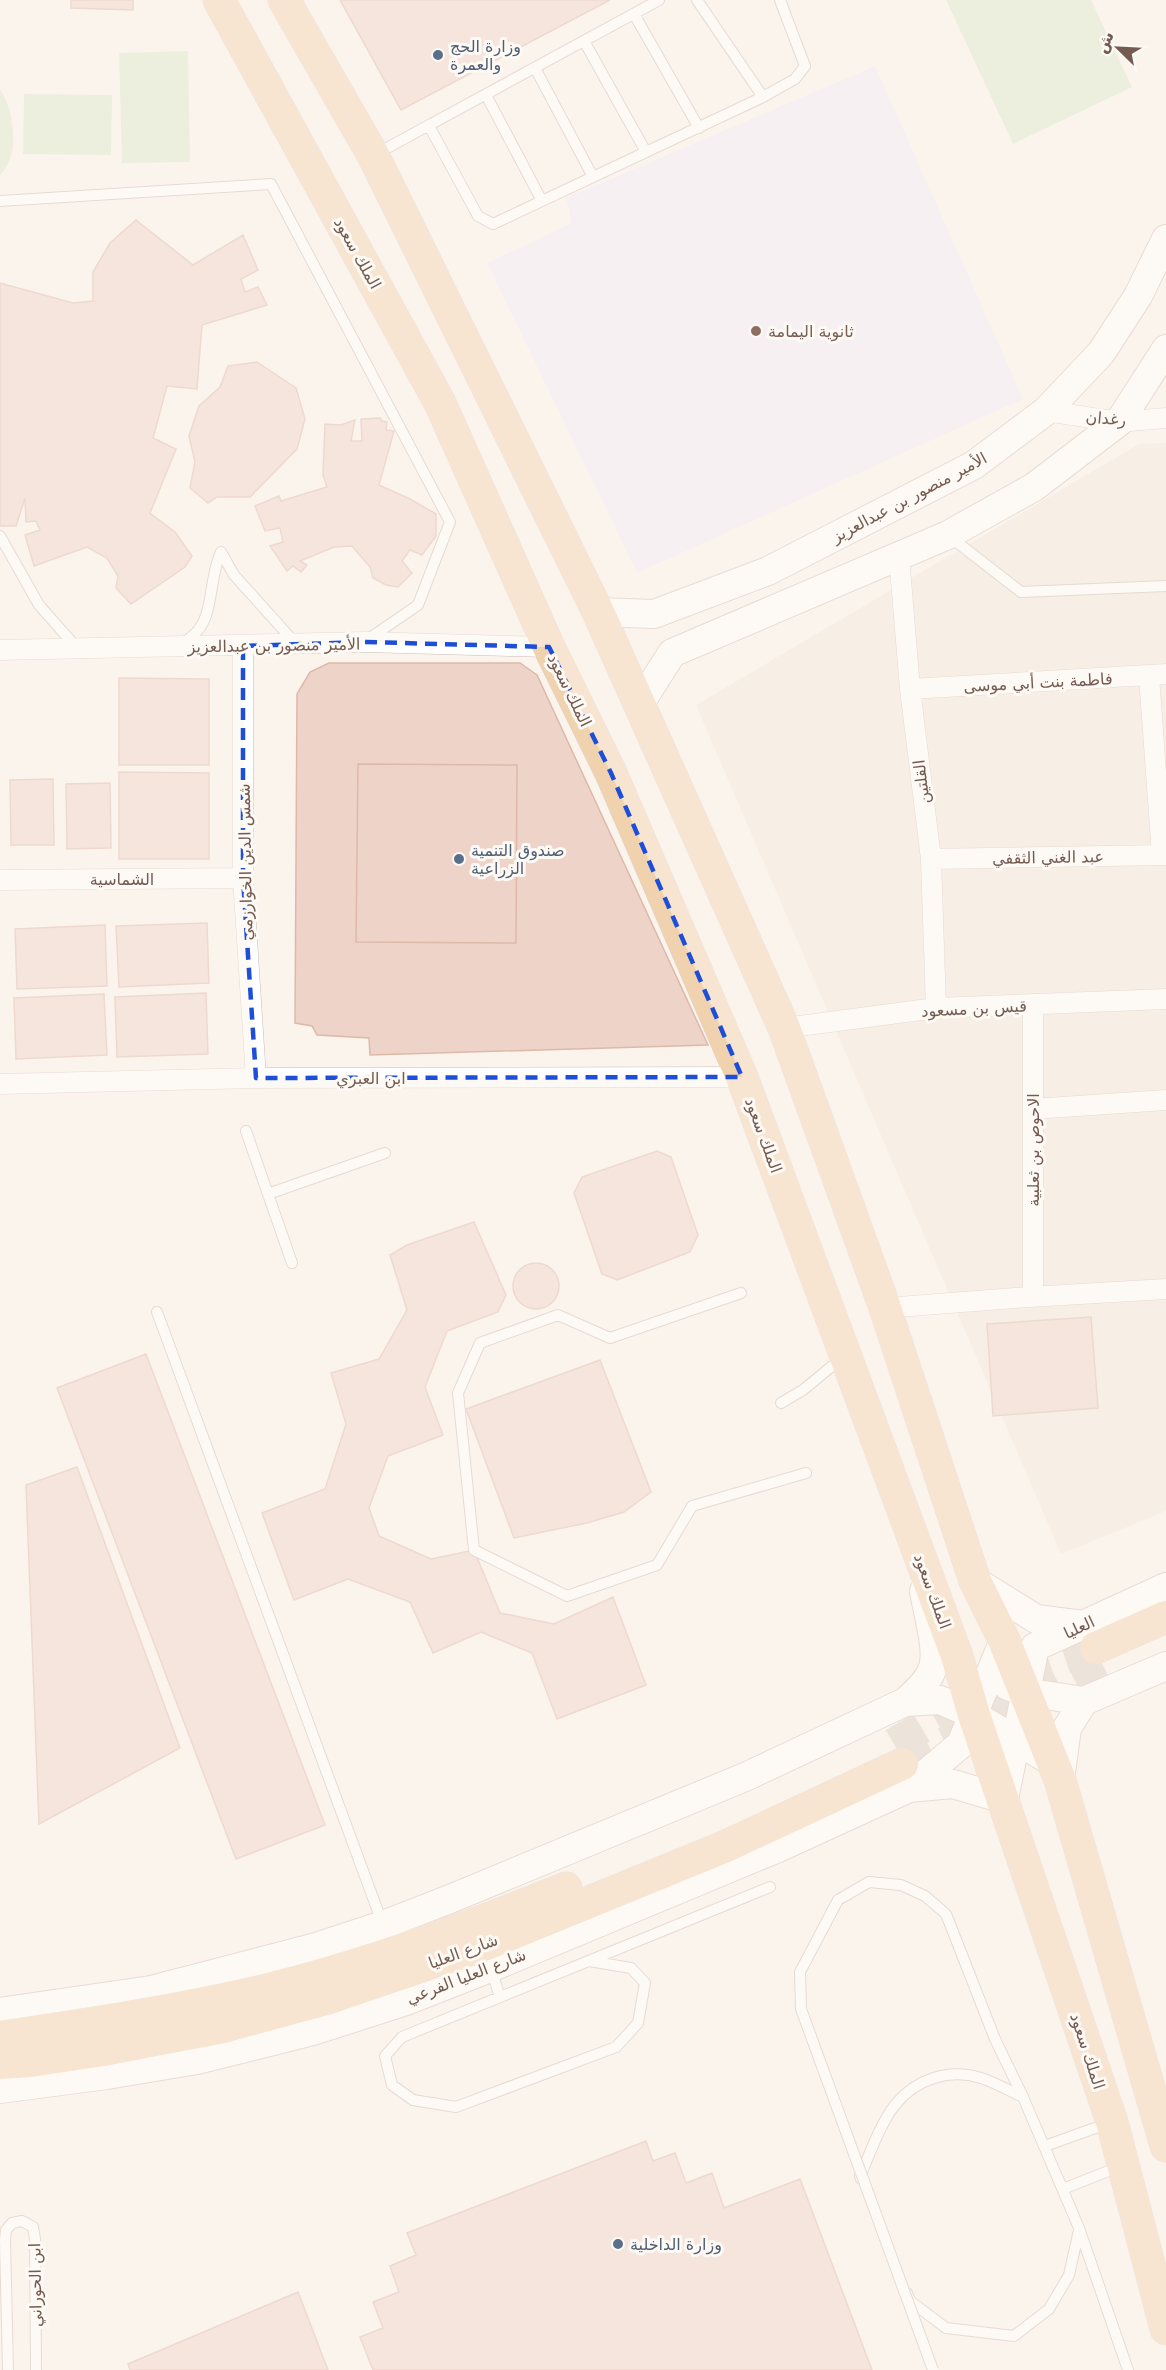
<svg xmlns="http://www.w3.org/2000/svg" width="1166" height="2370" font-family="'DejaVu Sans','Noto Naskh Arabic',sans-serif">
  <rect width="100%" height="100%" fill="#fbf4ed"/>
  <!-- residential -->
  <path fill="#f2e6dc" d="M1166,443V1511L1061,1554L696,705L1139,444Z"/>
  <!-- education -->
  <path fill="#f1eaf8" d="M875,66L1023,399L637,573L487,263L572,223L566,198Z"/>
  <!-- green -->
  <path fill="#dae8cd" d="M946,0H1091L1132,87L1013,144Z
    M188,51L190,162L122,163L119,53Z
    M0,89C14,110 21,156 0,175Z
    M24,94L112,95L111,155L23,154Z"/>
  <!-- building -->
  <path fill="#edd3c8" stroke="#deb9aa" stroke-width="1.5" d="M71,0H133V10L71,8Z
    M340,0H610L401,110Z
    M136,220L193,265L243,235L258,270L241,279L245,292L258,287L267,305L202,325L197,389L167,386L153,438L176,449L150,513L175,532L192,556L185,567L131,604L116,588L118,576L107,558L87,547L34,566L25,535L40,530L36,521L26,522L25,498L16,526H0V283L73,303L93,301V272L110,243Z
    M257,362L296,388L305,419L297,449L250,497H217L208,503L190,488L195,462L189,436L199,406L220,387L228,366Z
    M380,418L382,421L387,422L386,430L394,431L379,485L410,499L436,514V536L422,555L410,550L402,561L412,573L398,587L386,585L373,578L370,567L352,546L334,547L300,561L307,565L301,572L293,566L287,571L270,546L283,542L280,528L265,531L255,506L279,496L281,501L327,487L323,475L325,424L341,425L355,420L351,441H362L361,419Z
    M329,663H520L537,675L708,1045L370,1055L369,1038L317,1035L312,1026L295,1023L297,694L310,672Z
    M119,678L209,679V765H119Z
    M358,764L517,765L516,943L356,942Z
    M119,772L209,773V859H119Z
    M53,779L54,845H11L10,780Z
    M110,783L111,848L67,849L66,784Z
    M207,923L209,983L119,987L116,926Z
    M105,925L107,986L17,989L15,929Z
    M206,993L208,1054L117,1057L115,997Z
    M104,994L107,1055L16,1059L14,998Z
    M657,1151L671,1157L698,1235L690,1252L617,1280L602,1274L574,1193L582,1177Z
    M474,1222L506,1295L498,1312L447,1331L425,1387L443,1435L388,1456L369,1508L379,1536L431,1559L474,1550L500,1613L554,1624L613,1597L646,1685L557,1719L532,1653L481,1632L433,1653L410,1602L348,1579L294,1600L262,1513L325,1489L346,1424L331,1373L379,1359L407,1310L390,1255L407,1245Z
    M513 1286a23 23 0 1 1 46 0a23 23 0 1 1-46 0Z
    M1091,1317L1098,1408L993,1416L987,1324Z
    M146,1354L325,1825L236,1859L57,1388Z
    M600,1360L651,1492L624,1512L587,1523L514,1538L466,1409Z
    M77,1467L180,1748L39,1824L26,1485Z
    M646,2141L653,2161L675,2153L686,2183L712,2173L724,2208L800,2179L872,2370H373L360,2337L383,2328L373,2302L399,2292L390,2266L416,2255L407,2233Z
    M298,2292L328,2370H130L128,2364Z"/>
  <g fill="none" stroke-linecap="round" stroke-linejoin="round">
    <!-- primary-tunnel -->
    <path stroke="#d9cec6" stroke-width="32" stroke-dasharray="32 16" stroke-linecap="butt" d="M894,1744L979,1693L1039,1667L1096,1648
      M902,1764L1110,1661"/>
    <!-- lane casing -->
    <g stroke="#ccbcb4" stroke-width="12">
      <path id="lane" d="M697,0L763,97
        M634,14L699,128
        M584,41L646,152
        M535,68L593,177
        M486,95L542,201
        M429,126L478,216L493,224L763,97L795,79L805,66L780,0
        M376,154L659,0
        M0,201L271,184L450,522L418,605L367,640
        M0,536L39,605L77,648
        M949,536L1021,592L1166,586
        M181,645C187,640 195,635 199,629C213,612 210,574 221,552L234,575L296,644
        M246,1131L292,1263
        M268,1194L385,1153
        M741,1293L610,1338L558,1315L480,1343L458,1393L474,1550L567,1596L657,1565L692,1506L806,1473
        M157,1312L383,1925
        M781,1403L803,1390L837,1362L836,1353
        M838,1900L869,1882L901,1885L925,1896L946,1914L995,2039L1023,2097L1079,2228L1128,2370
        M589,1961L631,1968L645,1983L638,2023L616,2047L456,2107L413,2100L392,2085L385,2056L402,2037L770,1887
        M491,1969L500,1997
        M1045,2146L1109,2123
        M861,2179L860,2176C870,2154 880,2124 895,2105C916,2079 949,2068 981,2078C996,2083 1010,2091 1023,2097
        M1063,2189L1121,2166
        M907,2293L910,2301L946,2328L1014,2336L1049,2309L1069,2275L1079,2230
        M8,2370L5,2240L6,2230L12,2223L22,2221L33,2227L35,2239L36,2370"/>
    </g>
    <!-- street casing -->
    <g stroke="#ccbcb4" stroke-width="21">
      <path id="street" d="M1046,411L1119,422L1166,418
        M899,556L910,689L931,859L936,1008
        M243,646V878L256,1078
        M0,650L365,642L549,647
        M1149,676L1162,855
        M910,689L1166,674
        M931,859L1166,855
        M0,880L243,878
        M1033,1004V1296
        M784,1028L936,1008L1166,999
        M0,1084L256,1078L742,1077
        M1033,1109L1166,1100
        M885,1308L1029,1297L1166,1289"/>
    </g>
    <!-- secondary casing -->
    <g stroke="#d1beb4" stroke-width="30">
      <path id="secondary" d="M598,612L654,614L768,571L974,465L1046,411L1101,353L1138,296L1166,239
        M639,705L672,653L948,535L1034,487L1119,422L1166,349
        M975,1581L1036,1619L1083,1625
        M1008,1686L1025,1692L1084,1701L1166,1666
        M905,1702C915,1693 927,1683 932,1670C940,1651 927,1612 924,1591
        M1060,1780L1067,1728L1084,1701
        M909,1788L953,1784L1004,1799L1035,1647L1166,1587
        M0,2012L151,1990L316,1947L383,1925L450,1899L745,1777L905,1702L940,1700L974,1715L1051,1761
        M0,2089L107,2075L197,2060L313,2031L406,2001L490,1968L778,1848L909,1788L961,1744L1004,1640"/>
    </g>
    <!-- primary casing -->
    <g stroke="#d8d1cf" stroke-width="33">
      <path id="primary" d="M219,0L440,403L549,647L611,773L742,1077L957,1656L974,1715L1112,2122L1166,2329
        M284,0L373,155L598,612L784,1028L885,1308L975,1581L1004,1640L1060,1780L1166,2146
        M1096,1648L1166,1617
        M0,2037C87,2024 174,2011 260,1991C364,1966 467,1928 566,1888
        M0,2063L30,2061L103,2050L223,2027L326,1999L479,1947L724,1847L902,1764"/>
    </g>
    <!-- lane -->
    <use href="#lane" stroke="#fff" stroke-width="10"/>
    <!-- street -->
    <use href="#street" stroke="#fff" stroke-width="20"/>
    <!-- secondary -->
    <use href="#secondary" stroke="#fff" stroke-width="28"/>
    <!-- primary -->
    <use href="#primary" stroke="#f1d2af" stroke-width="32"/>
    <!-- lane-bridge casing -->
    <g stroke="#ccbcb4" stroke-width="12" stroke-linecap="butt">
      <path id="lane-bridge" d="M838,1900L800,1972L801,2009L933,2370"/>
    </g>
    <!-- lane-bridge -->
    <use href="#lane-bridge" stroke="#fff" stroke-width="10"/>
  </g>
  <!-- marked area -->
  <path d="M0 0H1166V2370H0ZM365,642L549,647L611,773L742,1077L256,1078L243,878V646Z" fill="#fbf4ed" fill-opacity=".55" fill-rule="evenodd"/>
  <path fill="none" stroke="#1d4ed8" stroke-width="4.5" stroke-dasharray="12 8" stroke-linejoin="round" d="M365,642L549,647L611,773L742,1077L256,1078L243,878V646Z"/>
  <!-- markers -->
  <g fill="#5c6f8a" stroke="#fdf9f4" stroke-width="2">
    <circle cx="438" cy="55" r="6"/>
    <circle cx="459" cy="859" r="6"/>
    <circle cx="618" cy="2244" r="6"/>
  </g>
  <circle fill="#8d6e63" stroke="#fdf9f4" stroke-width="2" cx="756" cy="331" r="6"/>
  <g text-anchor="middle" stroke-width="6" stroke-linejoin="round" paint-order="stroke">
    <!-- service labels -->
    <g font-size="16" fill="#4e5e75" stroke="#fdf9f4" text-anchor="start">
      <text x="450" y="52">وزارة الحج<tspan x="450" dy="18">والعمرة</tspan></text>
      <text x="471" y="856">صندوق التنمية<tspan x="471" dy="18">الزراعية</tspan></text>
      <text x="630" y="2250">وزارة الداخلية</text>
    </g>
    <!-- street labels -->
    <g font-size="16" fill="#745b52" stroke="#fdf9f4">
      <text transform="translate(358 253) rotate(61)" y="6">الملك سعود</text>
      <text transform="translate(1106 418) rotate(5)" y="6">رغدان</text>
      <text transform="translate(909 497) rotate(-28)" y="6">الأمير منصور بن عبدالعزيز</text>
      <text transform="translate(274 645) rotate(-1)" y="6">الأمير منصور بن عبدالعزيز</text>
      <text transform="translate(1038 682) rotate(-3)" y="6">فاطمة بنت أبي موسى</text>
      <text transform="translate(570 690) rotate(64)" y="6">الملك سعود</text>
      <text transform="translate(921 782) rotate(-97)" y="6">القلتين</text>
      <text transform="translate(1048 857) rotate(-1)" y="6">عبد الغني الثقفي</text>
      <text transform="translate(245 862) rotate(-91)" y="6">شمس الدين الخوارزمي</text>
      <text x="122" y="885">الشماسية</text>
      <text transform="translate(974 1008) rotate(-3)" y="6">قيس بن مسعود</text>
      <text x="371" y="1084">ابن العبري</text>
      <text transform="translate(764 1135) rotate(70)" y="6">الملك سعود</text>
      <text transform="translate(1033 1150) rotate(-90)" y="6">الاحوص بن ثعلبية</text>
      <text transform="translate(933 1591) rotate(70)" y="6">الملك سعود</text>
      <text transform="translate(1079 1627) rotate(-25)" y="6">العليا</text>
      <text transform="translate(463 1951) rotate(-20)" y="6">شارع العليا</text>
      <text transform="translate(466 1976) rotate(-21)" y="6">شارع العليا الفرعي</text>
      <text transform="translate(1088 2051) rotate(72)" y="6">الملك سعود</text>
      <text transform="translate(35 2285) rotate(-91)" y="6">ابن الحوراني</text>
    </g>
    <!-- education labels -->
    <g font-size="16" fill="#785e54" stroke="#fdf9f4" text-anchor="start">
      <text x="768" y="337">ثانوية اليمامة</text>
    </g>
  </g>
  <!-- north arrow -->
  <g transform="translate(1118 48) rotate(294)" stroke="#fdf9f4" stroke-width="4.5" paint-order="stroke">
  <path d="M0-4.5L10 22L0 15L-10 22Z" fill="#745b52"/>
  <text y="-9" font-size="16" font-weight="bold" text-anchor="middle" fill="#745b52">ش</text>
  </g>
</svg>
